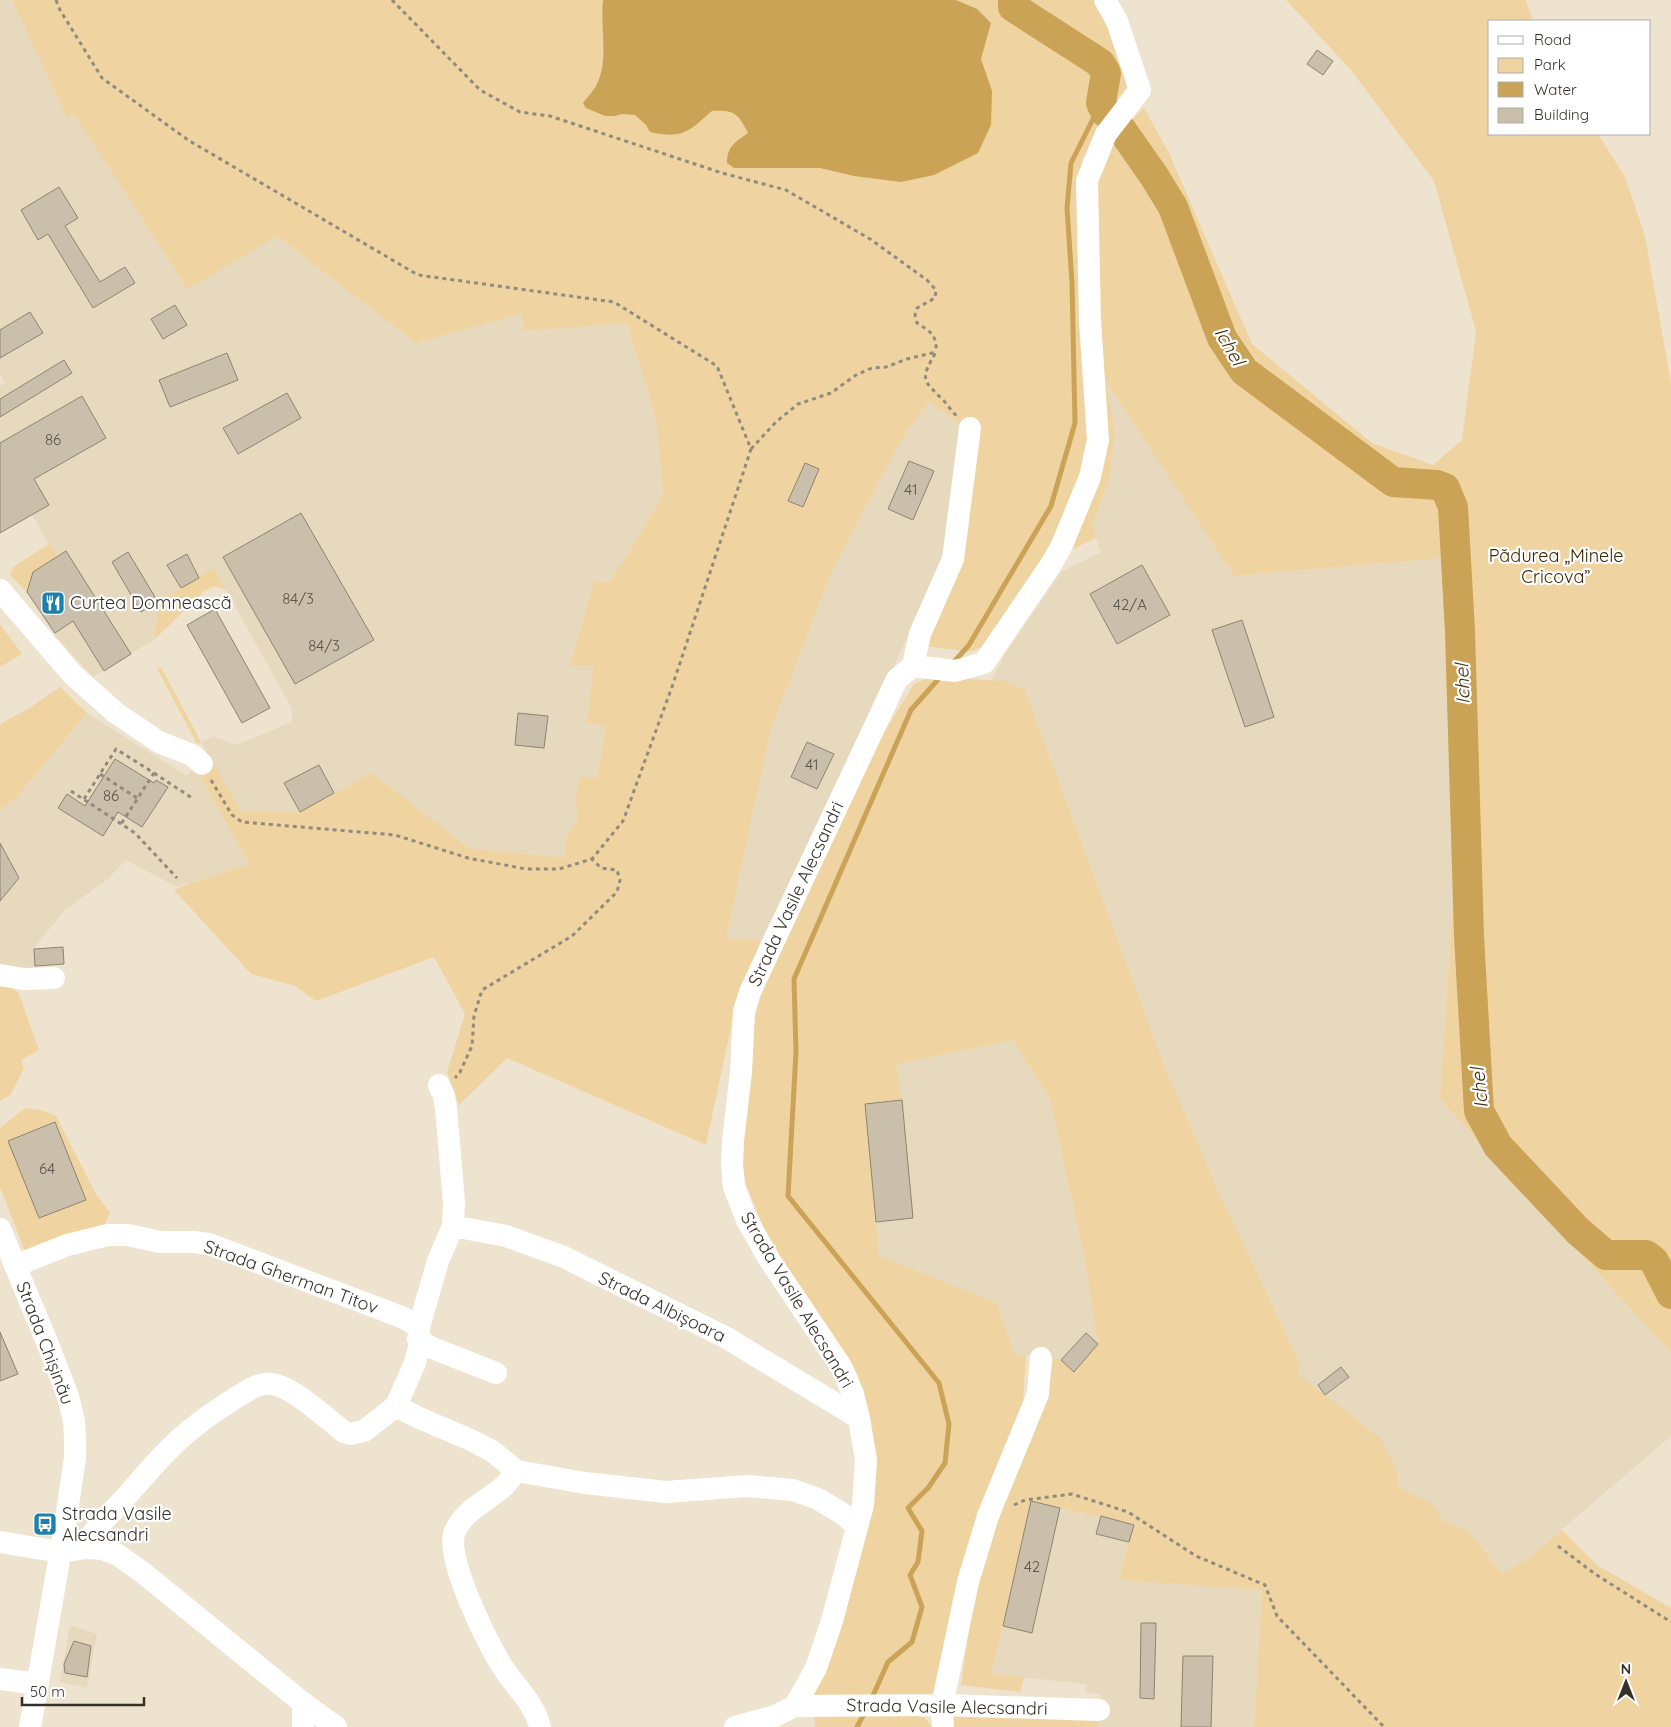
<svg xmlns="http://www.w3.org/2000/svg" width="1671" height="1727" font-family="Quicksand,sans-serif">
  <rect width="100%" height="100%" fill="#eee3cf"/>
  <!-- built -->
  <path fill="#e7d9be" d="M0,0H12L67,118L74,114L277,236L416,343L522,314L524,331L627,323L656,419L663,494L631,550L609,582L594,581L570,665L593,666L587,723L606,725L597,779L580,777L575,799L578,818L566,838L564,858L469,848L372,773L300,812H240L201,742L213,736L236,745L292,722V709L214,568L158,602L155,639L93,677L54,634L27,592L57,557L32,515L0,533V386L5,383L0,374Z
    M1105,379L1234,576L1441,557L1454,885L1440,1099L1671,1353V1436L1524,1562L1501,1573L1468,1530L1444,1522L1431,1503L1398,1487L1397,1471L1299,1375L1300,1363L1221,1197L1163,1062L1025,690L992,680L1005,654L1061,572L1101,552L1092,527L1109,480L1115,434Z
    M929,401L962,426L946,554L812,842L761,940L726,938L771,729L831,573L900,442Z
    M87,713L187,776L195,766L249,864L177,887L126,860L108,879L64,911L34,948L36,977L0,969V810L15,799Z
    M1013,1040L1050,1099L1084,1255L1098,1344L1074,1372L1061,1360L1015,1354L996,1302L879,1256L865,1104L902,1100L895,1064Z
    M1031,1501L1134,1525L1119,1580L1262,1589L1254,1727H1097L1101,1694L1086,1693L1087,1684L990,1674Z
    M70,1625L97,1634L87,1688L60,1682Z"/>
  <!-- green -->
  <path fill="#efd4a1" d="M12,0H1098L1130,83L1100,122L1082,161L1078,204L1088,462L1066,521L990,642L971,652L925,646L960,563L962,426L929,401L900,442L831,573L771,729L726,938L761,940L736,1003L706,1145L507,1058L459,1105L447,1072L465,1014L434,957L316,1001L295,986L251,974L174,890L191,883L249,864L195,766L210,757L241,812H300L372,773L469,848L564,858L566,838L578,818L575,799L580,777L597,778L606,726L587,723L593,666H570L594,581L609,582L631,550L663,494L656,419L627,323L524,331L522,314L416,343L277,236L188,289L74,114L67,118Z
    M1286,0H1526L1533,21H1490V134H1598L1625,177L1645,236L1671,383V1353L1440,1099L1454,885L1441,558L1234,576L1106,381L1115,434L1109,480L1092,526L1096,538L1066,552L1101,474L1096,185L1110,141L1144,108L1168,151L1252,344L1372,443L1433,465L1462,440L1476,331L1434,181L1351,70Z
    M49,544L57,557L27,592L10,575L13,567Z
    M214,568L226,590L215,586L204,591L155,639L158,602Z
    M0,624L22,654L0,667Z
    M161,667L201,742L197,744L157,669Z
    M929,677L1007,681L1025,690L1163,1062L1221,1197L1300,1363L1299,1375L1380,1438L1397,1471L1398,1487L1431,1503L1444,1522L1468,1530L1501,1573L1524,1562L1562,1530L1597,1565L1671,1608V1727H1254L1262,1590L1119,1580L1133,1525L1032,1501L991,1674L1024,1677L1020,1692L961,1685L971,1615L991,1535L1047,1398L1053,1359L1061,1360L1074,1371L1098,1344L1084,1255L1050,1099L1013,1040L896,1064L902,1100L865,1104L879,1256L996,1302L1015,1354L1026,1356L1023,1403L939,1698L812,1699L871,1443L858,1375L811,1309L768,1239L746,1184L741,1154L755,1017L768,969L871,754L914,684Z
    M60,687L87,713L15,799L0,810V724L28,709Z
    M0,980L6,982L19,994L39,1050L21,1060L24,1069L10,1095L0,1101Z
    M25,1108L44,1111L56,1116L97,1196L110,1212L105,1224L34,1250L24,1249L0,1187V1128Z
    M913,1713L925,1718L932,1727H815L814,1714Z
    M957,1713L1098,1718L1097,1727H947V1719Z"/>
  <!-- water -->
  <path fill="#caa356" d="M603,0H956L977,9L991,23L981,59L992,91L991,125L978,153L934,175L901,182L854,176L820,168H734L727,163C727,147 735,142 748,133C738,113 734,110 712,111C688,132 683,139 650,132L646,125L635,115L622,114L615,116H605L586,108L583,103C587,97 594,91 597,84C609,60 600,27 603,0Z"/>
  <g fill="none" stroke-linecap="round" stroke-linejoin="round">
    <!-- stream -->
    <path stroke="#caa356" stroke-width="5" d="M953,663L969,645L1051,506L1075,423L1072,283L1067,208L1071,163L1101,103
      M871,1700L888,1662L912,1642L922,1607L910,1575L918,1562L922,1531L908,1508L928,1488L945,1463L949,1424L939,1383L788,1196L796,1052L794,979L911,710L942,675
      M857,1727L865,1712"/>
    <!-- river -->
    <path stroke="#caa356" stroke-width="30" d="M1013,0V7L1100,63L1106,73L1101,103L1106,113
      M1122,130L1154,176L1173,207L1222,338L1244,371L1393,482L1437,485L1445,488L1453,507L1460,631L1469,936L1479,1111L1498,1146L1578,1231L1606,1255H1646L1654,1261L1671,1294"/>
  </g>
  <!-- building -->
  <path fill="#c9bfab" stroke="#8d8370" d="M1317,50L1333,61L1323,75L1307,64Z
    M59,187L78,218L65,226L100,282L125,267L135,283L93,308L48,234L38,240L21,210Z
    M175,305L187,325L163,339L151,319Z
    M30,312L43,333L0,358V330Z
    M227,353L238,380L170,407L159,380Z
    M64,360L72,373L0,417V399Z
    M287,393L301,418L238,454L223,428Z
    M82,396L106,438L34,479L49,505L0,533V443Z
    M909,461L934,471L913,520L888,509Z
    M805,463L819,469L803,507L788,501Z
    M301,513L374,640L295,684L223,557Z
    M66,551L131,654L104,671L73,621L55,633L27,592L33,572Z
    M128,552L158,602L141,612L112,562Z
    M187,554L199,578L181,588L167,565Z
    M1142,565L1170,615L1117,644L1090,594Z
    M215,609L270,708L242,723L187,625Z
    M1242,620L1274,717L1245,727L1212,630Z
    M518,713L548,716L544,748L515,745Z
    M807,742L834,754L817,789L791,777Z
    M115,759L154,783L156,780L168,787L142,827L118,812L103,836L58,808L67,794L85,806Z
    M319,765L334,793L300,812L284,783Z
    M0,843L19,878L0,901Z
    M63,947L64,964L35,966L34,949Z
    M902,1100L913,1218L876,1222L865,1104Z
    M55,1122L86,1200L39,1218L8,1141Z
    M0,1332L18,1374L0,1381Z
    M1086,1333L1098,1344L1074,1372L1061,1360Z
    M1341,1367L1349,1377L1325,1395L1318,1385Z
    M1031,1501L1060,1508L1032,1633L1003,1626Z
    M1101,1516L1134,1525L1129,1542L1096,1534Z
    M1141,1623H1156L1154,1699L1140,1698Z
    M74,1641L91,1646L87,1677L65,1673L64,1664Z
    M1183,1656H1213L1211,1727H1181Z"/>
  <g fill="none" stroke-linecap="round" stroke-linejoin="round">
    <!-- path -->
    <path stroke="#928a7c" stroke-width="3" stroke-dasharray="4 4" stroke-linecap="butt" d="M56,0L60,10L102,78L188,140L418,275L614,302L717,366L751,449L673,684L623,821L592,859
      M392,0L480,90L520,112L550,116L722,173L786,190L870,239L927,280L936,290L935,298L917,308L915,315L917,323C931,332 937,335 936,352
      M751,449L776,422L798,404L831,393L856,375L872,368L886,367L907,359L936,352C920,380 922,379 943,400C948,405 951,411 957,416
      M154,773L192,798
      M100,774L137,798
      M211,780L232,815L242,822L395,835L468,858L526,869H559L592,859L601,868L617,870L620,880L617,892L572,936L482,990L474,1016L472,1046L460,1072L455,1078
      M71,791L135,833L177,878
      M84,799L116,749L154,773L121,824
      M1014,1505L1025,1500L1072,1494L1128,1512L1196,1556L1265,1585L1277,1616L1384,1727
      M1558,1546L1595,1574L1671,1622"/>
    <!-- minor -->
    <path stroke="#fff" stroke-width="22" d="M0,590L73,675L116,713L159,742L192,755L202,764
      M913,666L920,634L953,559L970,428
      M0,975L24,979L54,978
      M453,1226L506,1236L564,1257L725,1337L859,1418
      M0,1229L47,1342L68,1396L74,1421L75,1438V1458L65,1526L30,1727
      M16,1267L27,1261L67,1245L108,1235H128L160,1242H194L209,1244L404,1318L419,1327
      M418,1339L430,1347L496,1373
      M396,1406L417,1417L471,1440L492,1451L517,1471L585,1483L666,1492L747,1486L793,1490L818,1499L843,1514L857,1526
      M517,1471C513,1475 509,1481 505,1485C488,1501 465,1509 455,1531C444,1556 486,1639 500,1663C513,1685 534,1701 540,1727
      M0,1542L61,1552L86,1548L103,1549L118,1555L142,1572L303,1703L336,1727
      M86,1548L91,1536L101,1523C132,1493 157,1457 190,1430C205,1418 221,1407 237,1397C248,1391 258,1382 272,1384C293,1387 326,1418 344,1432L351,1434L364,1431L396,1406L415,1363L419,1347V1327L438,1261L453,1226L454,1202L446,1108L444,1096L439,1085
      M0,1679L38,1684
      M795,1706L816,1668L832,1621L863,1505L866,1460L859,1418L853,1394L842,1368L769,1259L747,1220L734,1187L732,1164L733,1141L741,1072L744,1011L750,992L897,679L913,666L955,671L984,663L1052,563L1062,545L1090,477L1098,440L1090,321L1087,181L1106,134L1140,90L1117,21L1105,0
      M303,1727V1703
      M735,1727L775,1716L795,1706L942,1705L1099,1710
      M943,1727L942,1705L968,1582L988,1516L1038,1394L1041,1358"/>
  </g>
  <!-- icons -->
  <defs>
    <g id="restaurant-square" transform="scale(1.25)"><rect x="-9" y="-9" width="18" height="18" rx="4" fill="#1d80ab" stroke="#fff"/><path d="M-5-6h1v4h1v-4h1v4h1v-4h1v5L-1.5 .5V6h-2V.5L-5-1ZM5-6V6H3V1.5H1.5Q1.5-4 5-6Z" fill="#fff"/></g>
    <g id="bus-square" transform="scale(1.25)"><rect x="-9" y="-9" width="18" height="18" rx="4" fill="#1d80ab" stroke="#fff"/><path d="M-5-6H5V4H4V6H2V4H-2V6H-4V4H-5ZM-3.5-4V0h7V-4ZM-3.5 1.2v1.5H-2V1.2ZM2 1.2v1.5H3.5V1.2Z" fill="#fff"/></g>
  </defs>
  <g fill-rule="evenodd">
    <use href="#restaurant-square" x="53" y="603"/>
    <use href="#bus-square" x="45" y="1524"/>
  </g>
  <g text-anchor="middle" stroke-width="4.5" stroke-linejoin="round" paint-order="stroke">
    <!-- number labels -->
    <g font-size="15" fill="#5a544a">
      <text x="53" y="445">86</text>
      <text x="911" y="495">41</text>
      <text x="298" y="604">84/3</text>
      <text x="1130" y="610">42/A</text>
      <text x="324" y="651">84/3</text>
      <text x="812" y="770">41</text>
      <text x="111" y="801">86</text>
      <text x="47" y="1174">64</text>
      <text x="1032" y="1572">42</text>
    </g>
    <!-- park labels -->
    <g font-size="18" fill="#372704" stroke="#fff">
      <text x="1556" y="562">Pădurea „Minele<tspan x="1556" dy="21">Cricova”</tspan></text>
    </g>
    <!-- poi labels -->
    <g font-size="18" fill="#353129" stroke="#fff" text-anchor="start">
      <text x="70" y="609">Curtea Domnească</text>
      <text x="62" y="1520">Strada Vasile<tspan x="62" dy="21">Alecsandri</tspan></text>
    </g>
    <!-- street labels -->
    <g font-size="18" fill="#353129" stroke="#fff">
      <text transform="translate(796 894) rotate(-65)" y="6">Strada Vasile Alecsandri</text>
      <text transform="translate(291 1277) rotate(20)" y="6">Strada Gherman Titov</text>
      <text transform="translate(797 1300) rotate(59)" y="6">Strada Vasile Alecsandri</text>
      <text transform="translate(662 1307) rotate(26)" y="6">Strada Albișoara</text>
      <text transform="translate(45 1343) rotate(69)" y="6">Strada Chișinău</text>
      <text transform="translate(947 1707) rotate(1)" y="6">Strada Vasile Alecsandri</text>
    </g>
    <!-- water labels -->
    <g font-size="19" font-style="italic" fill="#3f2f0c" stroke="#fff">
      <text transform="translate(1230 346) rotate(60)" y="7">Ichel</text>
      <text transform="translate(1462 684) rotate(-92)" y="7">Ichel</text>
      <text transform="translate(1479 1088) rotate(-96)" y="7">Ichel</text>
    </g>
  </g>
  <!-- legend -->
  <rect x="1488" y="20" width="162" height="115" fill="#ffffff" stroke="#aeada9"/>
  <rect x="1498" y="36" width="25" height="8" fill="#ffffff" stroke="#aeada9"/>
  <text x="1534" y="45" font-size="15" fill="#353129">Road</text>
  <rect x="1498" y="58" width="25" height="15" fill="#efd4a1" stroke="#aeada9"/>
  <text x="1534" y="70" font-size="15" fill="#353129">Park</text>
  <rect x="1498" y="82" width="25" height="15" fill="#caa356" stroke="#aeada9"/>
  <text x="1534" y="95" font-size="15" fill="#353129">Water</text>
  <rect x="1498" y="108" width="25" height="15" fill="#c9bfab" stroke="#aeada9"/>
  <text x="1534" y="120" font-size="15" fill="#353129">Building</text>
  <!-- north arrow -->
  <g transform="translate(1626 1682)" stroke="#ffffff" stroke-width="4" paint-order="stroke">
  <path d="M0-4L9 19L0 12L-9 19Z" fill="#353129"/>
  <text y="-8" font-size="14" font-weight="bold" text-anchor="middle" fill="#353129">N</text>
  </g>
  <!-- scale -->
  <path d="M22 1697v8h122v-8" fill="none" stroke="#353129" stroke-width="2.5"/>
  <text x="30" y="1697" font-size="15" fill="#353129" stroke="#ffffff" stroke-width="4" paint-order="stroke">50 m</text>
</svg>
